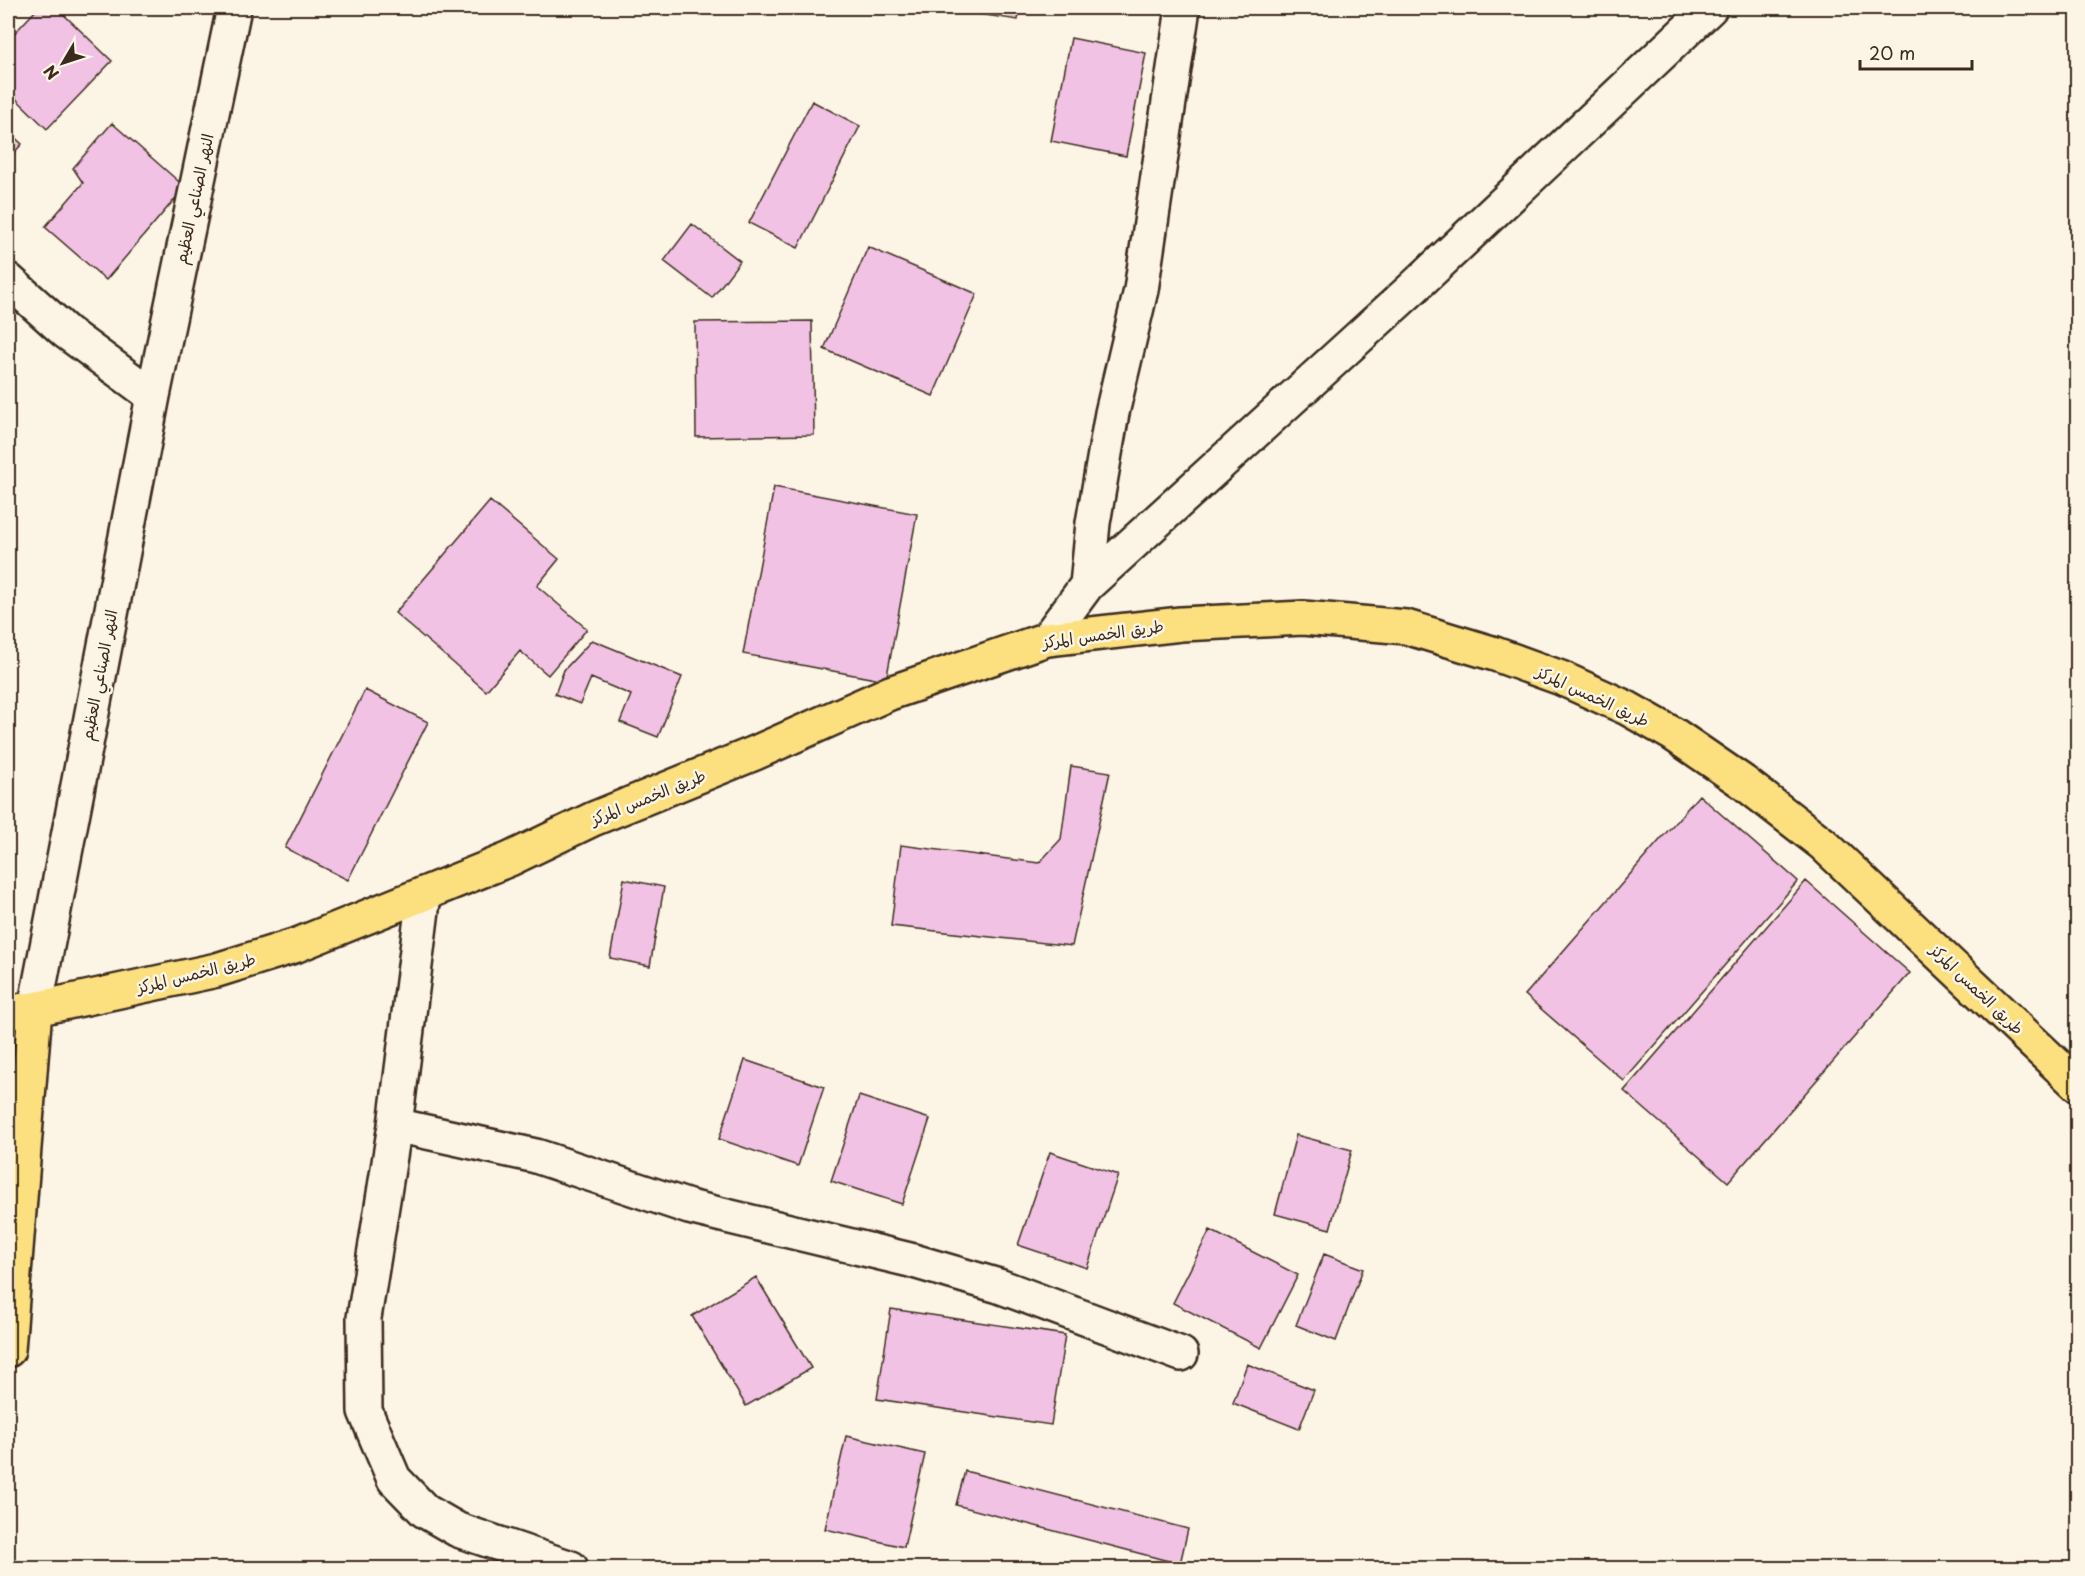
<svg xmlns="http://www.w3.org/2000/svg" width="2085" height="1576" font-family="'Playpen Sans','Playpen Sans Arabic',sans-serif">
  <rect width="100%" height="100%" fill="#fcf5e5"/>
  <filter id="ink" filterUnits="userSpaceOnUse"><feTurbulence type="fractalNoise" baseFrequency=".0167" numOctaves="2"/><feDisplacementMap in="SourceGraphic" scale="12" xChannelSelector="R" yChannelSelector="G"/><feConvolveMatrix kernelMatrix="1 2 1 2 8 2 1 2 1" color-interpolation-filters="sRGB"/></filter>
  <g filter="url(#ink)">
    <!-- building -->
    <path fill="#f1c2e4" stroke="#3b2a1e" stroke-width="1.5" d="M38,8H57L112,61L47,129L8,91V40Z
      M959,8H1020L1018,20L958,11Z
      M1071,38L1146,53L1126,156L1051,141Z
      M812,101L860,126L798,248L749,223Z
      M112,123L185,187L106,280L45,227L83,183L73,168Z
      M8,131L22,144L8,159Z
      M692,224L740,261L712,298L664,261Z
      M868,247L977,294L933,396L824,349Z
      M812,321L814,435L696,437L695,322Z
      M774,487L917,514L886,681L743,654Z
      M490,501L559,559L537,586L587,629L548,675L520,651L486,691L395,613Z
      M592,640L682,677L658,737L620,722L631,695L591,678L580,704L555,694L564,670Z
      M365,690L428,722L348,880L285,848Z
      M1071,766L1110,772L1072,946L891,926L901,845L1039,863L1061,839Z
      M1699,795L1798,881L1624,1081L1525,995Z
      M624,879L664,887L650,966L610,958Z
      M1806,881L1910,973L1728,1182L1624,1091Z
      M745,1060L824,1087L798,1166L719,1139Z
      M859,1096L930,1119L902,1204L831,1181Z
      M1296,1135L1352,1150L1330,1229L1275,1214Z
      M1050,1152L1118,1175L1087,1268L1018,1245Z
      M1210,1230L1298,1275L1261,1348L1173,1303Z
      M1324,1254L1363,1269L1336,1341L1296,1325Z
      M756,1277L811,1368L746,1406L692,1316Z
      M891,1309L1065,1335L1051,1425L877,1399Z
      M1247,1364L1314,1390L1299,1429L1233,1403Z
      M846,1436L925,1454L904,1547L825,1529Z
      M965,1471L1188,1529L1180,1564L956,1505Z"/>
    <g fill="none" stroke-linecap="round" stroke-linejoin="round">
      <!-- minor casing -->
      <g stroke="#3b2a1e" stroke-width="38">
        <path id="minor" d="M8,280L66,332L153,396
          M1087,585L1093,523L1112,413L1141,290L1183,8
          M1047,639L1087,585L1413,288L1710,8
          M424,894L395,1125L364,1318L365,1411L394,1479L425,1511L458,1530L571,1568
          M35,1009L153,396L234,8
          M395,1125L536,1156L689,1207L910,1260L999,1286L1181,1354"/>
      </g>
      <!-- major casing -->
      <g stroke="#3b2a1e" stroke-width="38">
        <path id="major" d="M8,1012L35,1009L217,970L297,945L510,859L593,819L755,753L890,693L1047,639L1181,624L1303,618L1406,627L1495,654L1561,678L1627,708L1673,734L1743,782L1823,844L2078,1085
          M8,1350L35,1009"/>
      </g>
      <!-- minor -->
      <use href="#minor" stroke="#fcf5e5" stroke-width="33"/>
      <!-- major -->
      <use href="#major" stroke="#fce080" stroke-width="33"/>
    </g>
  </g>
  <g text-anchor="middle" stroke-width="5" stroke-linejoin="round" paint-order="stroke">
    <!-- street labels -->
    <g font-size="16" fill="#3b2a1e" stroke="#fcf5e5">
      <text transform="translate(194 199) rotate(-78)" y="6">النهر الصناعي العظيم</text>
      <text transform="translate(1103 634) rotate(-8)" y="6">طريق الخمس المركز</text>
      <text transform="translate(99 675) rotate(-79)" y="6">النهر الصناعي العظيم</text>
      <text transform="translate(1593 696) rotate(25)" y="6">طريق الخمس المركز</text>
      <text transform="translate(648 797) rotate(-22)" y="6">طريق الخمس المركز</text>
      <text transform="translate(196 973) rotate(-14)" y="6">طريق الخمس المركز</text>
      <text transform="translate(1977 989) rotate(44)" y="6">طريق الخمس المركز</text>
    </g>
  </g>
  <!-- margin -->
  <rect width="2085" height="1576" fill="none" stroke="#fcf5e5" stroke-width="30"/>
  <rect x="15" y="15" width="2055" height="1546" fill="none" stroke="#3b2a1e" stroke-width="2" filter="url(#ink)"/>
  <!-- north arrow -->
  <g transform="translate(63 63) rotate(231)" stroke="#fcf5e5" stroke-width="4.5" paint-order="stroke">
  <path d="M0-4.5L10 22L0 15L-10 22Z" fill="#3b2a1e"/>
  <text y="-9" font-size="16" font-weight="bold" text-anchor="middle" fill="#3b2a1e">N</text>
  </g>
  <!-- scale -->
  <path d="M1860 60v9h112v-9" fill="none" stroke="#3b2a1e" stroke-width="3"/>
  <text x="1869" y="60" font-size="18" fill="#3b2a1e" stroke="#fcf5e5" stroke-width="4.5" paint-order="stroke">20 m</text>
</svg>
